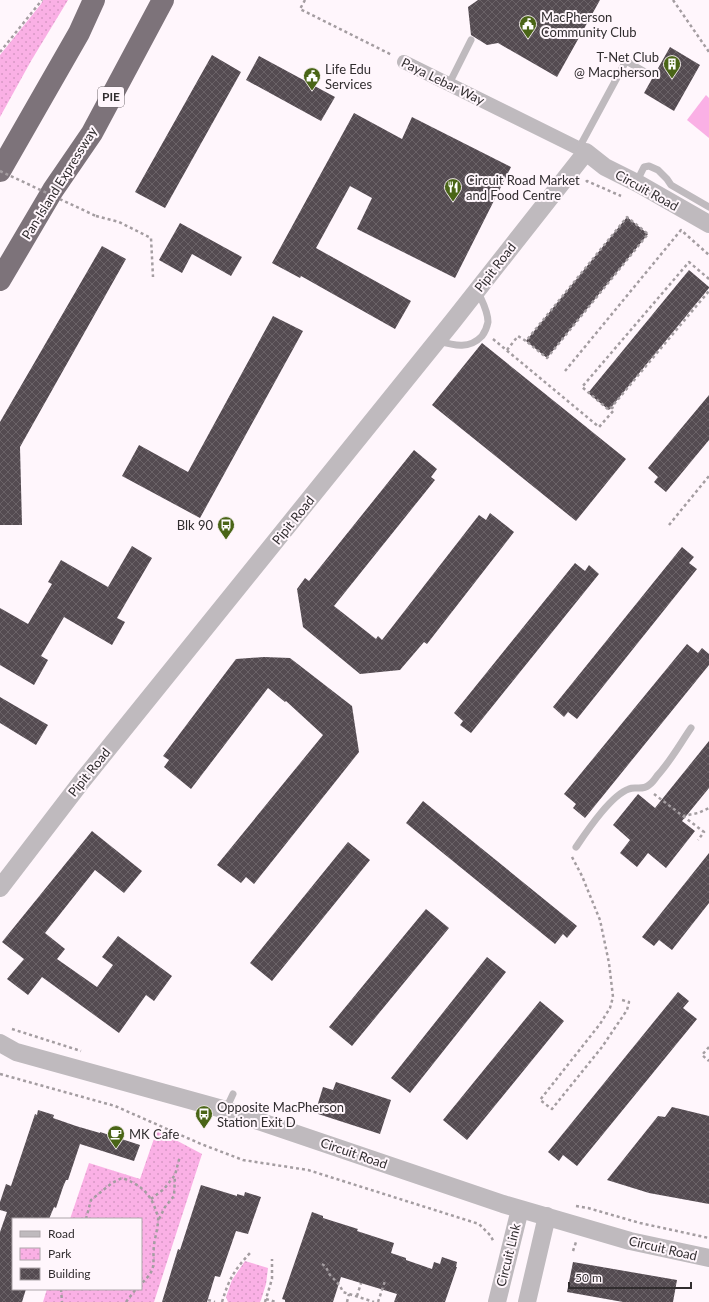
<svg xmlns="http://www.w3.org/2000/svg" width="709" height="1302" font-family="Lato,sans-serif">
  <defs>
    <pattern id="park-dots" width="8" height="8" patternUnits="userSpaceOnUse"><rect width="8" height="8" fill="#fab0e5"/><path d="M2 2h.1M6 6h.1" fill="none" stroke="#d798c5" stroke-width="1.8" stroke-linecap="round"/></pattern>
    <pattern id="building-cross-hatch" width="8" height="8" patternUnits="userSpaceOnUse"><rect width="8" height="8" fill="#544b51"/><path d="M0 0l8 8M0 8l8-8" fill="none" stroke="#6a6267"/></pattern>
  </defs>
  <rect width="100%" height="100%" fill="#fff6fc"/>
  <!-- park -->
  <path fill="url(#park-dots)" d="M43,0H68L31,61L0,117V55L41,4Z
    M157,1130L202,1154L154,1302H43L47,1289H141V1219H70L89,1163L140,1179Z
    M245,1261L268,1268L266,1284L261,1300L260,1302H228L226,1297L232,1280Z"/>
  <!-- pitch -->
  <path fill="#fab0e5" d="M706,95L709,98V138L687,120Z"/>
  <!-- building -->
  <path fill="url(#building-cross-hatch)" d="M478,0H600L557,77L498,43L487,45L471,35L468,7Z
    M670,47L700,65L674,111L644,93Z
    M212,55L241,72L165,208L135,192Z
    M259,56L335,97L321,121L246,80Z
    M354,113L402,139L412,117L511,167L455,278L357,229L372,198L350,186L316,248L411,301L395,329L301,276L300,278L272,263Z
    M627,217L648,234L547,358L526,341Z
    M180,223L242,257L231,276L192,254L182,273L159,260Z
    M102,246L126,259L20,447L22,525H0V422Z
    M689,270L709,287V288L609,410L588,393Z
    M273,316L303,331L200,518L122,476L139,445L188,472Z
    M482,343L626,459L576,521L432,405Z
    M709,395V440L666,492L654,482L658,477L648,468Z
    M414,450L437,469L431,477L435,480L334,606L376,639L378,636L382,640L479,515L486,520L490,513L514,532L427,644L424,642L400,670L360,674L303,627L297,589L305,578L309,581Z
    M132,546L152,558L117,618L125,622L112,645L64,617L41,656L48,660L34,685L0,665V608L28,624L52,584L48,582L61,560L108,587Z
    M682,547L694,557L689,563L697,569L577,719L568,712L564,717L553,707Z
    M575,563L585,571L589,565L599,574L471,733L460,725L463,721L454,713Z
    M687,644L698,653L702,648L709,654V665L585,818L573,808L576,804L564,794Z
    M264,657L290,658L352,706L359,752L254,884L246,877L241,883L217,865L323,735L286,701L285,702L268,688L191,789L164,767L169,760L163,756L236,659Z
    M0,697L48,725L36,745L0,723Z
    M709,741V788L682,821L695,831L666,868L648,853L637,867L620,853L630,840L613,825L638,794L655,808Z
    M423,801L577,926L567,938L563,934L555,944L406,823Z
    M92,831L142,871L124,893L95,870L45,933L65,949L57,959L97,987L113,965L102,957L118,936L172,976L154,1001L146,995L119,1033L42,977L28,995L7,979L24,959L2,942Z
    M348,842L370,860L272,981L250,963Z
    M709,853V903L672,950L659,940L654,946L642,937Z
    M426,909L449,928L352,1046L329,1027Z
    M487,957L506,972L410,1093L391,1078Z
    M678,992L689,1001L683,1008L697,1019L577,1166L563,1155L559,1161L548,1152Z
    M540,1001L564,1021L467,1140L443,1120Z
    M336,1082L391,1100L380,1134L315,1113L323,1087L333,1090Z
    M672,1107L709,1116V1204L649,1193L607,1180L658,1116L665,1117Z
    M38,1110L54,1115L53,1118L76,1126L100,1133V1132L140,1145L134,1161L80,1144L68,1180H66L63,1187L56,1208L54,1207L49,1219H13V1289H26L22,1302H0V1232L7,1212L0,1210V1202L6,1184L11,1186L35,1114L37,1115Z
    M201,1185L237,1196V1194L244,1196L245,1192L261,1197L248,1234L236,1231L220,1277L215,1276L207,1302H162L178,1249L180,1250Z
    M312,1212L323,1216V1218L358,1229L357,1231L394,1243L391,1253L406,1258V1260L432,1269L434,1262L440,1264L442,1257L457,1262L456,1267H457L445,1302H394L397,1294L341,1277L333,1302H285V1300L282,1299Z
    M573,1262L677,1280L673,1302H623L567,1292Z"/>
  <g fill="none" stroke-linecap="round" stroke-linejoin="round">
    <!-- path -->
    <path stroke="#a49da1" stroke-width="2.5" stroke-dasharray="3 3" stroke-linecap="butt" d="M305,0L300,9L392,55
      M673,0L709,52
      M0,52L42,0
      M586,182L587,181L621,196
      M96,216L119,222L151,238L153,277
      M709,279L689,262L582,387L609,410L709,291
      M493,339L599,427L614,410L612,407
      M507,350L518,336L526,341L627,217L648,234L547,358L526,341
      M565,371L681,230L709,255
      M669,525L709,476
      M654,794L683,816L698,813L709,808
      M683,816L704,832L698,840
      M572,857L582,876L600,920L609,963L613,997L610,1008L600,1024L540,1100L552,1109L602,1047L627,1010L629,1002L622,1000
      M12,1029L81,1051
      M709,1047L702,1055L709,1061
      M0,1074L115,1106L201,1144L243,1160L308,1170L479,1224L491,1236L494,1243
      M151,1199L164,1189L175,1175L180,1156
      M576,1206L588,1208L640,1223L709,1238
      M86,1219L91,1200L112,1183L122,1178C139,1184 149,1192 155,1208C156,1212 159,1217 158,1220C158,1228 155,1237 154,1245C152,1265 158,1268 141,1284
      M159,1219L165,1207L174,1196L175,1176
      M573,1251L576,1242
      M322,1264C328,1267 327,1272 331,1276C336,1281 340,1285 343,1292L374,1302
      M61,1289L62,1302
      M357,1296L361,1283
      M266,1299L276,1302
      M208,1300L215,1302
      M126,1302L136,1289
      M222,1302C229,1279 234,1270 251,1252
      M265,1302L272,1279V1259
      M347,1302L349,1294
      M378,1302L385,1281"/>
    <!-- service -->
    <path stroke="#bfbabe" stroke-width="7" d="M449,84L471,40
      M579,148L626,61L647,73
      M639,183L638,179L644,167L649,166L658,170L667,179L671,185L709,207
      M439,341C455,346 470,349 482,336C485,332 487,327 488,322C488,311 482,301 478,292
      M576,847C587,831 611,795 629,789C635,786 642,791 649,785C652,783 655,779 657,776C670,762 680,744 691,728
      M226,1109L233,1094"/>
    <!-- minor -->
    <path stroke="#bfbabe" stroke-width="14" d="M404,62L586,152"/>
    <!-- tertiary -->
    <path stroke="#bfbabe" stroke-width="18" d="M0,888L82,781L453,321L586,152L605,167L639,184L709,224
      M0,1043L16,1052L226,1110L503,1204L630,1241L709,1258
      M497,1302L520,1209
      M527,1302L547,1216"/>
    <!-- motorway -->
    <path stroke="#7d737a" stroke-width="22" d="M0,171L79,33L94,0
      M0,280L53,190L92,133L163,0"/>
    <!-- path-bridge -->
    <path stroke="#a49da1" stroke-width="2.5" stroke-dasharray="3 3" stroke-linecap="butt" d="M0,171L96,216"/>
  </g>
  <!-- icons -->
  <defs>
    <g id="civic-pin" transform="scale(0.9)"><path d="M0 17L-7.5 6A9.5 9.5 0 1 1 7.5 6Z" fill="#4a6517" stroke="#fff6fc"/><path d="M-.6-6.5H3V-4.5H.6V-3L4-1V1h2V6H-6V1h2V-1L-.6-3ZM-1.2 2.5V6h2.4V2.5Z" fill="#fff"/></g>
    <g id="building-pin" transform="scale(0.9)"><path d="M0 17L-7.5 6A9.5 9.5 0 1 1 7.5 6Z" fill="#4a6517" stroke="#fff6fc"/><path d="M-4-6H4V6H1V3H-1V6H-4ZM-2.5-4.3h1.7v1.8h-1.7ZM.8-4.3h1.7v1.8H.8ZM-2.5-1h1.7V.8h-1.7ZM.8-1h1.7V.8H.8Z" fill="#fff"/></g>
    <g id="restaurant-pin" transform="scale(0.9)"><path d="M0 17L-7.5 6A9.5 9.5 0 1 1 7.5 6Z" fill="#4a6517" stroke="#fff6fc"/><path d="M-5-6h1v4h1v-4h1v4h1v-4h1v5L-1.5 .5V6h-2V.5L-5-1ZM5-6V6H3V1.5H1.5Q1.5-4 5-6Z" fill="#fff"/></g>
    <g id="bus-pin" transform="scale(0.9)"><path d="M0 17L-7.5 6A9.5 9.5 0 1 1 7.5 6Z" fill="#4a6517" stroke="#fff6fc"/><path d="M-5-6H5V4H4V6H2V4H-2V6H-4V4H-5ZM-3.5-4V0h7V-4ZM-3.5 1.2v1.5H-2V1.2ZM2 1.2v1.5H3.5V1.2Z" fill="#fff"/></g>
    <g id="cafe-pin" transform="scale(0.9)"><path d="M0 17L-7.5 6A9.5 9.5 0 1 1 7.5 6Z" fill="#4a6517" stroke="#fff6fc"/><path d="M-5.5-4.5H6V0H3Q3 3.5 0 3.5H-2.5Q-5.5 3.5-5.5 0ZM3-3.2v2h1.7v-2ZM-6 4.5H4V6H-6Z" fill="#fff"/></g>
  </defs>
  <g fill-rule="evenodd">
    <use href="#civic-pin" x="528" y="24"/>
    <use href="#building-pin" x="672" y="64"/>
    <use href="#civic-pin" x="312" y="76"/>
    <use href="#restaurant-pin" x="453" y="187"/>
    <use href="#bus-pin" x="226" y="525"/>
    <use href="#bus-pin" x="204" y="1114"/>
    <use href="#cafe-pin" x="116" y="1134"/>
  </g>
  <g text-anchor="middle" stroke-width="4" stroke-linejoin="round" paint-order="stroke">
    <!-- shield labels -->
    <rect fill="#fff6fc" stroke="#6f696c" stroke-width="1" x="98" y="87" width="26" height="20" rx="3"/>
    <g font-size="12" font-weight="bold" fill="#312d2f">
      <text x="111" y="101">PIE</text>
    </g>
    <!-- poi labels -->
    <g font-size="13" fill="#312d2f" stroke="#fff6fc" text-anchor="start">
      <text x="541" y="22">MacPherson<tspan x="541" dy="15">Community Club</tspan></text>
      <text x="659" y="62" text-anchor="end">T-Net Club<tspan x="659" dy="15">@ Macpherson</tspan></text>
      <text x="325" y="74">Life Edu<tspan x="325" dy="15">Services</tspan></text>
      <text x="466" y="185">Circuit Road Market<tspan x="466" dy="15">and Food Centre</tspan></text>
      <text x="213" y="530" text-anchor="end">Blk 90</text>
      <text x="217" y="1112">Opposite MacPherson<tspan x="217" dy="15">Station Exit D</tspan></text>
      <text x="129" y="1139">MK Cafe</text>
    </g>
    <!-- street labels -->
    <g font-size="13" fill="#312d2f" stroke="#fff6fc">
      <text transform="translate(443 81) rotate(26)" y="5">Paya Lebar Way</text>
      <text transform="translate(59 183) rotate(-58)" y="5">Pan-Island Expressway</text>
      <text transform="translate(647 190) rotate(29)" y="5">Circuit Road</text>
      <text transform="translate(495 267) rotate(-52)" y="5">Pipit Road</text>
      <text transform="translate(293 520) rotate(-51)" y="5">Pipit Road</text>
      <text transform="translate(89 772) rotate(-51)" y="5">Pipit Road</text>
      <text transform="translate(354 1153) rotate(19)" y="5">Circuit Road</text>
      <text transform="translate(663 1248) rotate(13)" y="5">Circuit Road</text>
      <text transform="translate(508 1255) rotate(-76)" y="5">Circuit Link</text>
    </g>
  </g>
  <!-- legend -->
  <rect x="12" y="1218" width="130" height="72" fill="#fff6fc" stroke="#ada6aa"/>
  <rect x="20" y="1231" width="20" height="6" fill="#bfbabe" stroke="#ada6aa"/>
  <text x="48" y="1238" font-size="12" fill="#312d2f">Road</text>
  <rect x="20" y="1248" width="20" height="12" fill="url(#park-dots)" stroke="#ada6aa"/>
  <text x="48" y="1258" font-size="12" fill="#312d2f">Park</text>
  <rect x="20" y="1268" width="20" height="12" fill="url(#building-cross-hatch)" stroke="#ada6aa"/>
  <text x="48" y="1278" font-size="12" fill="#312d2f">Building</text>
  <!-- scale -->
  <path d="M569 1282v6h122v-6" fill="none" stroke="#312d2f" stroke-width="2"/>
  <text x="575" y="1282" font-size="12" fill="#312d2f" stroke="#fff6fc" stroke-width="3" paint-order="stroke">50 m</text>
</svg>
